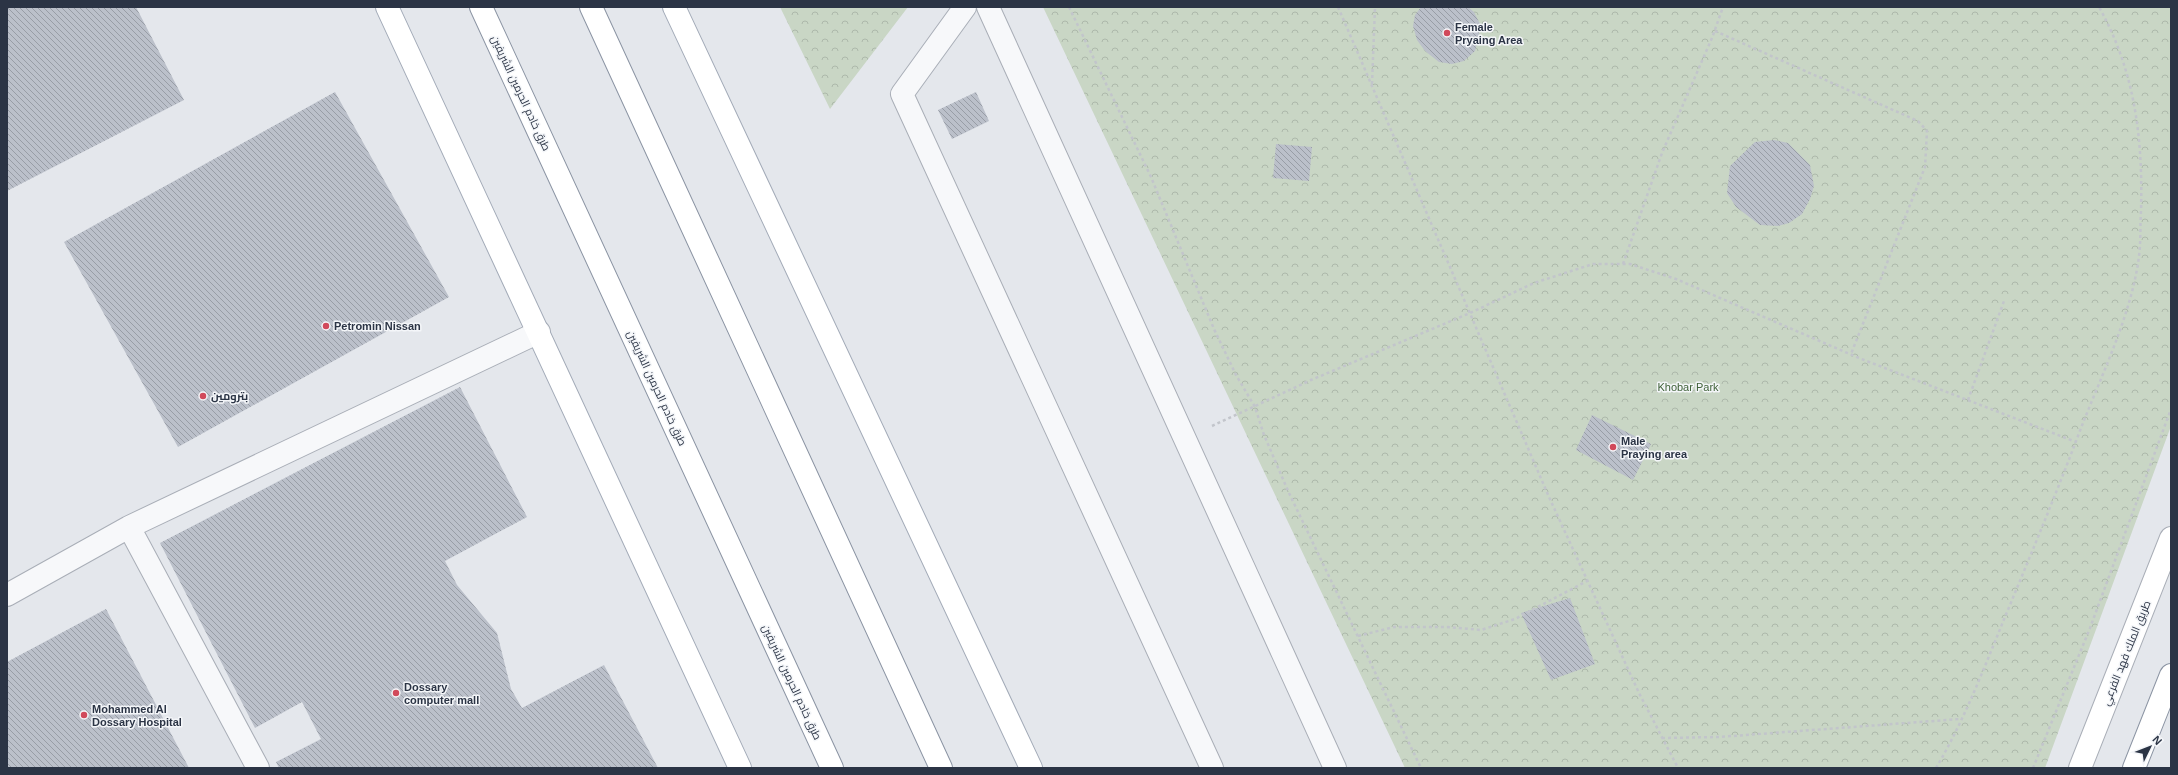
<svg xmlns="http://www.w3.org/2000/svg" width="2178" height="775" font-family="Helvetica,Cairo,sans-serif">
  <defs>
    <pattern id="park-crowns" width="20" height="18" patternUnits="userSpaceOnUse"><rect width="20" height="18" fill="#c9d6c5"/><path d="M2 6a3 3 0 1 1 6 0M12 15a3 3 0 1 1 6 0" fill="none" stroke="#adb8ab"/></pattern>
    <pattern id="building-back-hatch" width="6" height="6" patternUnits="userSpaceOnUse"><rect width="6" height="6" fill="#bbc0ca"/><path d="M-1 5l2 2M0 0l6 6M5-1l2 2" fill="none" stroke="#989da6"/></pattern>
  </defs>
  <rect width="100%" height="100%" fill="#e4e7ec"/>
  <!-- park -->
  <path fill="url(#park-crowns)" d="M780,7H908L830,109Z
    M1043,7H2171V426L2045,768H1405Z"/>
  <!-- building -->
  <path fill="url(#building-back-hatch)" d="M7,7H136L184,100L7,191Z
    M1421,7H1468L1474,12L1481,26L1475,51L1464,61L1452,64L1439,62L1425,51L1417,40L1413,26L1415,15Z
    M335,92L449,297L178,447L64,242Z
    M976,92L989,121L952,139L938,110Z
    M1774,140L1788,143L1810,165L1814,186L1810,199L1802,214L1789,223L1778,226L1760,225L1736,207L1727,193L1730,166L1755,142Z
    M1276,144L1312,147L1309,181L1273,178Z
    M460,387L527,517L445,561L457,585L497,633L511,689L522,708L604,665L658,768H279L276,762L321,739L302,702L255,728L160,543Z
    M1592,415L1651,444L1633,480L1576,450Z
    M1570,598L1595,664L1551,680L1521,613Z
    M106,609L189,768H7V662Z"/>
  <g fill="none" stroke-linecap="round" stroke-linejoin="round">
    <!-- street casing -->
    <g stroke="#a9aeb7" stroke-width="24">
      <path id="street" d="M965,7L902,94L1212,768
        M988,7L1335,768
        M129,527L258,768
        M7,595L129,527L539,332"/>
    </g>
    <!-- secondary casing -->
    <g stroke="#a9aeb7" stroke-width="24">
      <path id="secondary" d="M2080,768L2171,538"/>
    </g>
    <!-- primary casing -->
    <g stroke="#a3abb8" stroke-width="24">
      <path id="primary" d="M387,7L740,768
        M674,7L1031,768"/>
    </g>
    <!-- highway casing -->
    <g stroke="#8b94a3" stroke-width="24">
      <path id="highway" d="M481,7L832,768
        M591,7L941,768
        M2134,768L2171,675"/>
    </g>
    <!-- path -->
    <path stroke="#c2c5cb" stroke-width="2.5" stroke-dasharray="3 3" stroke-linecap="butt" d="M1069,7L1151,177L1214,329L1236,375L1255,407L1264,435L1289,493L1421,768
      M1338,7L1549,497L1639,693L1678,768
      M1715,31L1918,121L1927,131L1925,167L1851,354
      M1372,84L1375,7
      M1623,264L1662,153L1712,38L1723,7
      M1968,400L2004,301
      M1212,426L1311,380L1470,313L1534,283L1593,264H1630L1676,279L1859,358L2076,442
      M1358,636L1394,627H1447L1481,630L1515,619L1587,581
      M1662,738L1719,737L1960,719
      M1936,768C1964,721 1984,668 2005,617C2031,554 2057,492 2081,428C2102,374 2132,313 2139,256C2141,241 2140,226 2141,211C2143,139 2135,71 2099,7
      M2033,768L2090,628L2171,409"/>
    <!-- street -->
    <use href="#street" stroke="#f7f8fa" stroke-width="22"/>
    <!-- secondary -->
    <use href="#secondary" stroke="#fff" stroke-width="22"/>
    <!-- primary -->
    <use href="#primary" stroke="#fff" stroke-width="22"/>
    <!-- highway -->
    <use href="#highway" stroke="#fff" stroke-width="22"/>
  </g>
  <!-- markers -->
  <g fill="#d1495b" stroke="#f4f6f9" stroke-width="1.5">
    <circle cx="1447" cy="33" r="4"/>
    <circle cx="326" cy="326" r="4"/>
    <circle cx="203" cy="396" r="4"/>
    <circle cx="1613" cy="447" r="4"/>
    <circle cx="396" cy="693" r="4"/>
    <circle cx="84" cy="715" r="4"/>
  </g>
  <g text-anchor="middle" stroke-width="3" stroke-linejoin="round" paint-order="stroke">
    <!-- poi labels -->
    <g font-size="11" font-weight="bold" fill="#2b3445" stroke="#f4f6f9" text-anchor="start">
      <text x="1455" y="31">Female<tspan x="1455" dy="13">Pryaing Area</tspan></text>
      <text x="334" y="330">Petromin Nissan</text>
      <text x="211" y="400">بترومين</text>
      <text x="1621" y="445">Male<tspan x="1621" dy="13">Praying area</tspan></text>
      <text x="404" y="691">Dossary<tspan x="404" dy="13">computer mall</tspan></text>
      <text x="92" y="713">Mohammed Al<tspan x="92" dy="13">Dossary Hospital</tspan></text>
    </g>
    <!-- street labels -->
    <g font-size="11" fill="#2b3445" stroke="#f4f6f9">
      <text transform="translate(521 93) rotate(65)" y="4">طرق خادم الحرمين الشريفين</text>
      <text transform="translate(657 388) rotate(65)" y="4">طرق خادم الحرمين الشريفين</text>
      <text transform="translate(2126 653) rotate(-68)" y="4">طريق الملك فهد الفرعي</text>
      <text transform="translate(792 682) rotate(65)" y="4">طرق خادم الحرمين الشريفين</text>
    </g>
    <!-- park labels -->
    <g font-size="11" fill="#3f6138" stroke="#f4f6f9">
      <text x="1688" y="391">Khobar Park</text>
    </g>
  </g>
  <!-- border -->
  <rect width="2178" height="775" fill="none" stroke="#2b3445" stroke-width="16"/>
  <!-- north arrow -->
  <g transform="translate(2150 747) rotate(47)" stroke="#f4f6f9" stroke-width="3" paint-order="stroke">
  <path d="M0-3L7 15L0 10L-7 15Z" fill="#2b3445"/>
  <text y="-6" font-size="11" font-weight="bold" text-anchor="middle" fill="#2b3445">N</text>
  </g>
</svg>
